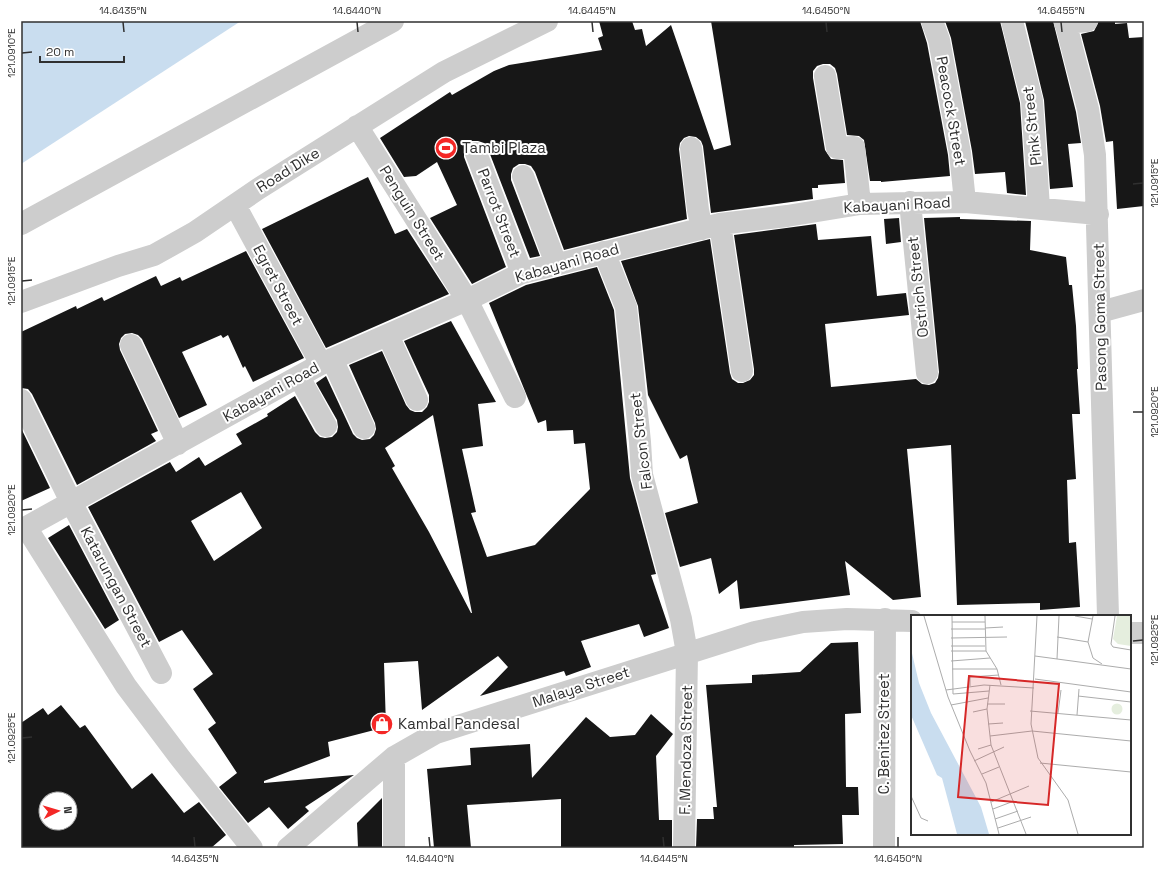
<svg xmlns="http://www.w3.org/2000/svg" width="1165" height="869" font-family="'Space Grotesk',sans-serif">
  <rect width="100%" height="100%" fill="#fff"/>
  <!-- water -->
  <path fill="#c9ddef" d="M21,21H241L21,164Z"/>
  <!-- building -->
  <path fill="#171717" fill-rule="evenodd" d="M599,21H632L635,30L642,29L646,46L671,25L714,150L731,145L711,21H920L927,43L948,155L950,176L881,182V181H870L864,140L859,136L847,135L837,74L835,68L830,64H823L817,66L813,71V78L825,150L831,159L843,160L845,183L818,185V188H812L813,199L711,213L703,146L701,141L696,137L689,136L684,138L680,143L679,149L687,219L564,250L535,172L531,166L525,164H519L513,168L511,174V180L540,256L530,258L488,149L484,143L478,141H472L466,145L464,151V157L506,267L472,284L430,218L457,205L437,162L416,176L404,177L380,138L450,92L452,95L494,71L509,65L602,50L598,38L603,36Z
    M945,21H1000L1020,103L1026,195L1007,193L1005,172L975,174L972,151L951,38Z
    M1025,21H1053L1076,112L1081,143L1068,144L1073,187L1050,189L1044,100Z
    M1099,21H1115V24L1127,23L1129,38L1144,37V206L1117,209L1113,141L1106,142L1100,106L1081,34L1094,31Z
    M368,177L395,234L407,229L449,294L326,348L262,229Z
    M960,217V219L1031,221L1030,250L1066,257L1069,285H1072L1076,326L1078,369H1077L1080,414H1072L1076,479L1067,480L1069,543L1076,542L1080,607L1040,610V603L957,605L951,445L907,449L921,597L893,600L845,561L850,595L740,609L737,580L719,594L711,558L680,567L665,513L698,503L687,455L680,459L648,395L638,306L621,261L710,239L730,373L732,379L738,383H743L750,380L754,375V369L734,235L816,224L818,240L871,236L877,296L906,293L909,315L825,324L831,387L916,379L922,384L929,385L935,383L938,378L939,372L924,218Z
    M899,218L901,242L886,244L884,219Z
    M246,251L304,358L253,382L245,366L243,368L228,335L223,338L221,335L182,352L207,405L179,418L142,339L138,335L132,333L125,334L121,338L119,344L120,350L158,431L151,434L156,441L77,485L32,394L28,389L21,388V332L76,306L77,309L102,297L104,301L156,276L161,286L180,277L182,281Z
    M597,267L614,310L630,478L656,574L651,575L669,628L644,637L639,624L581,641L591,667L566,676L564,671L480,696L508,667L498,656L422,710L418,661L384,663L386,727L328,742L330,756L264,781V783L354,775L305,807L309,811L288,829L269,807L248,823L219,787L237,773L208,729L216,723L193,689L213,674L182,630L159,642L88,507L170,462L176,472L199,457L205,466L242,444L236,434L268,416L267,414L295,396L315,432L320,437L325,438L332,437L337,432L338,427L337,420L316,383L326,376L353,434L357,438L362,440L370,439L374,435L376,429L375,423L349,365L382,351L406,405L410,410L415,412H422L427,407L429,402V395L404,341L451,321L496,402L478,404L483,446L462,449L476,512L471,513L487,557L535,545L590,489L585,443L574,444L573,430L547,431L546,420L538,423L489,303L526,285ZM433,415L472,613H471L429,532L392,468L395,466L385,448ZM241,492L262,528L214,561L191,521Z
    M21,428L50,488L21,501Z
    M69,525L119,620L105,629L48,538Z
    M858,642L861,713L845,714L846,787H858L859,815H842L843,844L794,845V848H696L697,819H714L713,807H717L706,685L752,683V675L800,672L831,643Z
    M61,705L80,728L85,725L132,789L152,773L184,813L199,802L226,835L211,848H21V723L43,708L48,715ZM46,799H70V823H46Z
    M651,714L673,734L656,756L659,820H672V848H561V799L467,805L471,848H434L427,769L471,765L470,748L530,744L532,778L586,717L610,737L635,735Z
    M382,798V848H358L357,823Z"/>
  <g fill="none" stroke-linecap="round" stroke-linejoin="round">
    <!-- minor -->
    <path stroke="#cdcdcd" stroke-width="22" d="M932,21L939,40L960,153L965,202
      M1012,21L1032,101L1039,208
      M1065,21L1088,109L1095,155L1108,616
      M1065,23L1087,21
      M825,76L837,148L854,147L860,204
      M357,126L467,300L515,397
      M691,148L698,210L702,229
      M476,153L522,273
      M523,176L556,264
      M910,202L927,373
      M235,205L321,364
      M21,224L393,21
      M720,224L742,371
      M604,252L626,307L640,442L642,475L681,619L687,653L684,848
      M21,302L118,266L154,255L195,232L258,189L444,72L547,21
      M1100,312L1144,300
      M388,335L417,400
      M131,345L178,444
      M332,359L364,428
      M299,377L326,426
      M21,400L71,502L161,673
      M26,527L126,686L181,759L252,848
      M21,530L321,364L467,300L522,273L720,224L787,216L860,204L965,202L1098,214
      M1130,633H1144
      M288,848L394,757L436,733L755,632L803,622L847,619L912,621
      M394,848V757
      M884,848L885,619"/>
  </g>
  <!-- ticks -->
  <path fill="none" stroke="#303030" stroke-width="1.5" d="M123,22L124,32M357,22L358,32M592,22L593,32M826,22L827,32M1061,22L1062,32M22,53L32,52M1133,184L1143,183M22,281L32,280M1133,412H1143M22,510L32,509M1133,641L1143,640M22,738L32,737M194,837L195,847M429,837L430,847M663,837L664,847M898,837V847"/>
  <!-- icons -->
  <defs>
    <g id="stadium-disc" transform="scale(1.15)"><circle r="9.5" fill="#f42726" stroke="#fff"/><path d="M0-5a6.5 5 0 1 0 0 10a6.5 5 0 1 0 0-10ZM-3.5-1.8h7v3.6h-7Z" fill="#fff"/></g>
    <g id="shop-disc" transform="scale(1.15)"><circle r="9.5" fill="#f42726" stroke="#fff"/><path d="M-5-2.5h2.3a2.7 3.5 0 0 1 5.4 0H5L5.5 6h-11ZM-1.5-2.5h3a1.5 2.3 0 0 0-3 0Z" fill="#fff"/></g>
  </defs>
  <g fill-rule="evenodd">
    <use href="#stadium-disc" x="446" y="148"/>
    <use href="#shop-disc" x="382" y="724"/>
  </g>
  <g text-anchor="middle" stroke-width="4" stroke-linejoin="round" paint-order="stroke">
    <!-- street labels -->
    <g font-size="15" fill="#303030" stroke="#fff">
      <text transform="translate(951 111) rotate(80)" y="5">Peacock Street</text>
      <text transform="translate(1032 126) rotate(-96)" y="5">Pink Street</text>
      <text transform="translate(288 170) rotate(-32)" y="5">Road Dike</text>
      <text transform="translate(897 205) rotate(-3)" y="5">Kabayani Road</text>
      <text transform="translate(412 213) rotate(58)" y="5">Penguin Street</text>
      <text transform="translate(499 213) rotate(69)" y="5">Parrot Street</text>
      <text transform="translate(567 263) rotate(-16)" y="5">Kabayani Road</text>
      <text transform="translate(278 285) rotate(62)" y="5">Egret Street</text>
      <text transform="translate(918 287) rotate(-96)" y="5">Ostrich Street</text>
      <text transform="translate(1100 317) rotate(-91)" y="5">Pasong Goma Street</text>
      <text transform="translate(271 392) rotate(-29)" y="5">Kabayani Road</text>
      <text transform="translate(641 441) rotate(-97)" y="5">Falcon Street</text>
      <text transform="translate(116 587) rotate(62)" y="5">Katarungan Street</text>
      <text transform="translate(581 687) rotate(-18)" y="5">Malaya Street</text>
      <text transform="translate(884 734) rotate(-90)" y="5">C. Benitez Street</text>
      <text transform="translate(686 750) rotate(-89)" y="5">F. Mendoza Street</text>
    </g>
    <!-- poi labels -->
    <g font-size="15" fill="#303030" stroke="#fff" text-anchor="start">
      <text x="462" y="153">Tambi Plaza</text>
      <text x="398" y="729">Kambal Pandesal</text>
    </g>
  </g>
  <!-- overview -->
  <g transform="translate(911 615)">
    <rect width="220" height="220" fill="#fff"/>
    <path d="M206,1H220V31L207,29L202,24ZM200.5 94a5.5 5.5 0 1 1 11 0a5.5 5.5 0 1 1-11 0Z" fill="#e5eede"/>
    <path d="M0,34L8,68L20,98L70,192L78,219H46L31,163L26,160L0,100Z" fill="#c9ddef"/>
    <path fill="none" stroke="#acacac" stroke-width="1" d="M13,1L37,82L59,136L75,168L88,219M41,1L42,79L78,76M74,1L75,36L86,54L90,70M126,1L120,109L127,143L157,185L167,219M164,1L181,4M182,1L177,27L182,43L191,49M204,1L200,29L202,32L220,35M41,7H74M74,13L92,12M40,14H74M146,22L177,27M40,23L96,22M40,31H74M40,36H75M124,41L220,54M146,44L148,1M40,46L79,43M41,54H86M124,64L220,77M79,70L76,94L80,130L115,219M59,71V62L88,60M35,75L73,70L123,73M167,81L220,87M76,89H94M40,90L77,83M119,96L220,105M62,97L76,94M147,98L150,75M166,100L168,74M77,109L92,108M79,121L121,116L220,126M67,134L80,130M63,146L93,132M129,148L220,157M71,159L88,152M0,181L10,203L17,206M80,187L118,171M82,194L103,186M84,204L107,196M87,213L120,202"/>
    <path fill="#d62828" fill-opacity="0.15" stroke="#d62828" stroke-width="2" d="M58,61L148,69L137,190L47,182Z"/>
    <rect width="220" height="220" fill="none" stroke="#303030" stroke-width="2"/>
  </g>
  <!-- border -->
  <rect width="1165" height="869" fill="none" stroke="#ffffff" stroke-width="44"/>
  <!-- north arrow -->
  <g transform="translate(58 811) rotate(85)"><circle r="19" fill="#ffffff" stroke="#acacac"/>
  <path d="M0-3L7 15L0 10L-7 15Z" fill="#f42726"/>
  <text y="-6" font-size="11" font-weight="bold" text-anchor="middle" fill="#303030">N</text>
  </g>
  <!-- scale -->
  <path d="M40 56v6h84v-6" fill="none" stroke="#303030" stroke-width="2"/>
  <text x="46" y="56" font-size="12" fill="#303030" stroke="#ffffff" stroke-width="3" paint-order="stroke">20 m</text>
  <rect x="22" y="22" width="1121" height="825" fill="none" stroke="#303030" stroke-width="1.5"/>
  <g font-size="10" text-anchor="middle" fill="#303030">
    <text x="123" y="14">14.6435°N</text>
    <text x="357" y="14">14.6440°N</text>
    <text x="592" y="14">14.6445°N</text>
    <text x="826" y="14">14.6450°N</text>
    <text x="1061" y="14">14.6455°N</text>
    <text transform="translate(11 53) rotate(-90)" y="4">121.0910°E</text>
    <text transform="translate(1154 183) rotate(-90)" y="4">121.0915°E</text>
    <text transform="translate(11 281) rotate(-90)" y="4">121.0915°E</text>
    <text transform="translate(1154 412) rotate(-90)" y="4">121.0920°E</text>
    <text transform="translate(11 510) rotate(-90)" y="4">121.0920°E</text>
    <text transform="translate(1154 640) rotate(-90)" y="4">121.0925°E</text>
    <text transform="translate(11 738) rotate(-90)" y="4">121.0925°E</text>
    <text x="195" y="862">14.6435°N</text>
    <text x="430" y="862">14.6440°N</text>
    <text x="664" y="862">14.6445°N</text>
    <text x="898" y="862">14.6450°N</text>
  </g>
</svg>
